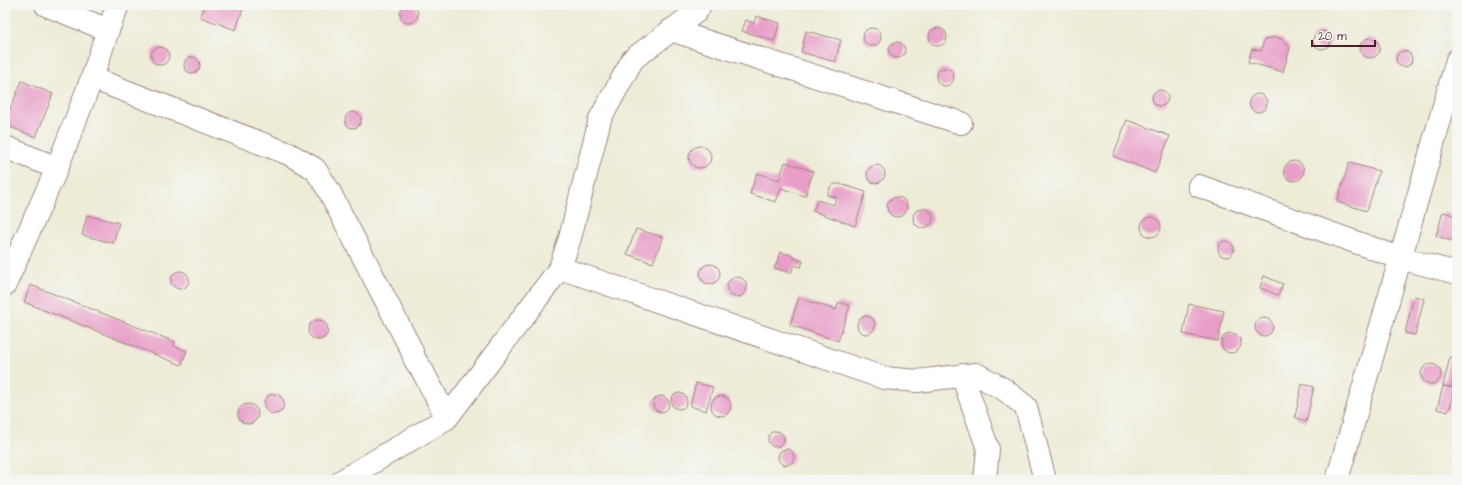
<svg xmlns="http://www.w3.org/2000/svg" width="1462" height="485" font-family="'Architects Daughter',sans-serif">
  <rect width="100%" height="100%" fill="#f6f6f2"/>
  <filter id="ink" filterUnits="userSpaceOnUse"><feTurbulence type="fractalNoise" baseFrequency=".025" numOctaves="2"/><feDisplacementMap in="SourceGraphic" scale="8" xChannelSelector="R" yChannelSelector="G"/><feConvolveMatrix kernelMatrix="1 2 1 2 8 2 1 2 1" color-interpolation-filters="sRGB"/></filter>
  <filter id="wash" filterUnits="userSpaceOnUse"><feTurbulence type="fractalNoise" baseFrequency=".012" numOctaves="4" result="noise"/><feDisplacementMap in="SourceGraphic" scale="16" xChannelSelector="R" yChannelSelector="G"/><feGaussianBlur stdDeviation="0.9" result="paint"/><feColorMatrix in="noise" values="0 0 0 0 0 0 0 0 0 0 0 0 0 0 0 0 0 1.4 0 .05"/><feComposite in="paint" operator="in"/></filter>
  <g filter="url(#wash)">
    <rect width="100%" height="100%" fill="#eeebd7"/>
    <g id="blocks">
      <!-- building -->
      <path fill="#e89ec8" d="M400 14a9 9 0 1 1 18 0a9 9 0 1 1-18 0Z
        M196,5H244L236,30L200,17L204,8Z
        M1153,5H1166L1159,8Z
        M756,16L780,23L774,41L742,31L746,20L754,23Z
        M863 37a9 9 0 1 1 18 0a9 9 0 1 1-18 0Z
        M929 37a9 9 0 1 1 18 0a9 9 0 1 1-18 0Z
        M1313 40a9 9 0 1 1 18 0a9 9 0 1 1-18 0Z
        M806,31L841,40L835,62L801,52Z
        M1275,37L1282,39L1290,48L1283,72L1248,62L1252,49L1261,51L1264,40Z
        M1360 48a10 10 0 1 1 20 0a10 10 0 1 1-20 0Z
        M889 50a8 8 0 1 1 16 0a8 8 0 1 1-16 0Z
        M151 56a9 9 0 1 1 18 0a9 9 0 1 1-18 0Z
        M1396 59a8 8 0 1 1 16 0a8 8 0 1 1-16 0Z
        M184 65a8 8 0 1 1 16 0a8 8 0 1 1-16 0Z
        M936 77a9 9 0 1 1 18 0a9 9 0 1 1-18 0Z
        M22,81L53,94L36,137L5,125V121Z
        M1152 98a8 8 0 1 1 16 0a8 8 0 1 1-16 0Z
        M1249 103a9 9 0 1 1 18 0a9 9 0 1 1-18 0Z
        M345 120a8 8 0 1 1 16 0a8 8 0 1 1-16 0Z
        M1127,120L1170,136L1155,173L1113,156Z
        M689 157a11 11 0 1 1 22 0a11 11 0 1 1-22 0Z
        M1457,150V168L1452,166Z
        M1284 171a10 10 0 1 1 20 0a10 10 0 1 1-20 0Z
        M785,162L813,171L805,196L781,188L776,202L750,194L757,173L779,180Z
        M1349,163L1379,171L1367,211L1337,202Z
        M867 174a9 9 0 1 1 18 0a9 9 0 1 1-18 0Z
        M834,184H840L866,192L855,226L813,211L817,200L834,205L836,197L827,195L830,187Z
        M887 207a10 10 0 1 1 20 0a10 10 0 1 1-20 0Z
        M913 218a10 10 0 1 1 20 0a10 10 0 1 1-20 0Z
        M1443,212L1457,216V242L1436,236Z
        M87,215L119,223L113,243L82,235Z
        M1141 227a10 10 0 1 1 20 0a10 10 0 1 1-20 0Z
        M636,229L663,237L653,263L627,254Z
        M1218 249a8 8 0 1 1 16 0a8 8 0 1 1-16 0Z
        M780,252L793,256V258L794,259L795,258L798,259V260L803,261L801,267L794,265L791,273L774,268L775,265H776Z
        M700 274a10 10 0 1 1 20 0a10 10 0 1 1-20 0Z
        M171 280a9 9 0 1 1 18 0a9 9 0 1 1-18 0Z
        M1264,276L1283,284L1278,295L1260,288Z
        M727 287a10 10 0 1 1 20 0a10 10 0 1 1-20 0Z
        M31,285L175,342L174,346L187,351L181,365L24,302Z
        M1414,296L1424,299L1415,335L1405,333Z
        M799,298L836,310L839,302L850,306L838,341L790,325Z
        M1189,304L1224,311L1218,341L1183,334Z
        M857 325a9 9 0 1 1 18 0a9 9 0 1 1-18 0Z
        M1255 327a9 9 0 1 1 18 0a9 9 0 1 1-18 0Z
        M308 330a10 10 0 1 1 20 0a10 10 0 1 1-20 0Z
        M1221 343a10 10 0 1 1 20 0a10 10 0 1 1-20 0Z
        M1450,357L1457,359V385L1452,384L1451,387L1443,386Z
        M1421 374a10 10 0 1 1 20 0a10 10 0 1 1-20 0Z
        M696,383L713,387L706,411L690,406Z
        M1302,384L1314,387L1306,422L1295,417Z
        M1443,386L1454,388L1450,409H1448V412L1437,409Z
        M671 401a8 8 0 1 1 16 0a8 8 0 1 1-16 0Z
        M264 404a10 10 0 1 1 20 0a10 10 0 1 1-20 0Z
        M653 404a8 8 0 1 1 16 0a8 8 0 1 1-16 0Z
        M711 406a10 10 0 1 1 20 0a10 10 0 1 1-20 0Z
        M238 414a10 10 0 1 1 20 0a10 10 0 1 1-20 0Z
        M768 439a8 8 0 1 1 16 0a8 8 0 1 1-16 0Z
        M778 457a8 8 0 1 1 16 0a8 8 0 1 1-16 0Z"/>
    </g>
  </g>
  <g filter="url(#ink)">
    <use href="#blocks" fill-opacity="0" stroke="#9c8581" stroke-width="1"/>
    <g fill="none" stroke-linecap="round" stroke-linejoin="round">
      <!-- minor casing -->
      <g stroke="#9c8581" stroke-width="24">
        <path id="minor" d="M46,5L108,30
          M671,30L961,123
          M92,78L289,154L315,169L328,189L411,349L415,360L422,370L447,418
          M5,147L57,168
          M1199,186L1400,258L1457,273
          M560,268L884,378L917,381L976,374L1005,390L1026,407L1045,480
          M5,285L57,168L92,78L108,30L118,5
          M962,375L988,449L985,480
          M343,480L447,418L560,268L570,238L600,119L633,59L696,12L700,5
          M1337,480L1457,60"/>
      </g>
      <!-- minor -->
      <use href="#minor" stroke="#fff" stroke-width="22"/>
    </g>
  </g>
  <!-- margin -->
  <rect width="1462" height="485" fill="none" stroke="#f6f6f2" stroke-width="20"/>
  <!-- scale -->
  <path d="M1312 40v6h63v-6" fill="none" stroke="#4a1f2b" stroke-width="2"/>
  <text x="1318" y="40" font-size="12" fill="#4a1f2b" stroke="#f6f6f2" stroke-width="3" paint-order="stroke">20 m</text>
</svg>
